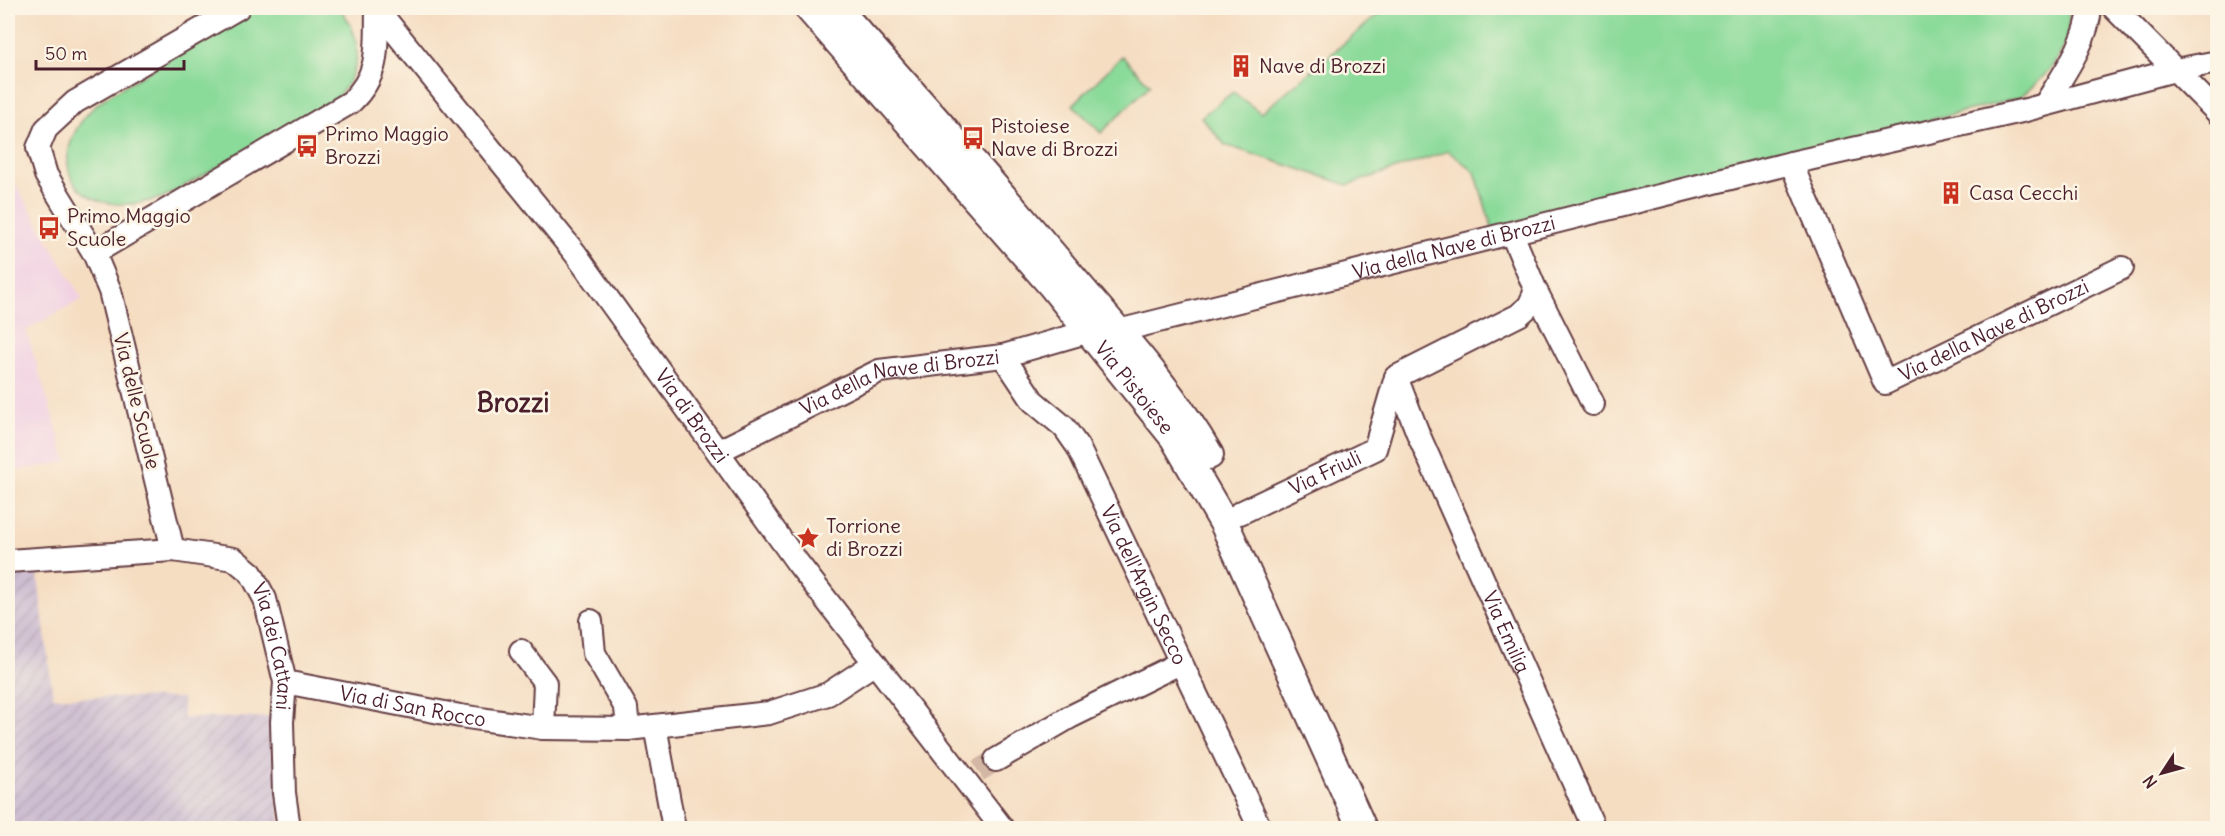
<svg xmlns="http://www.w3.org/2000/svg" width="2225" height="836" font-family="Delius,sans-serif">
  <defs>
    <pattern id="industrial-furrows" width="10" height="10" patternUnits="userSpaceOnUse" patternTransform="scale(1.5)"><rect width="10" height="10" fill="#cebed1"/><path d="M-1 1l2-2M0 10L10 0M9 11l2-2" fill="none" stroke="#b2a3b4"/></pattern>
  </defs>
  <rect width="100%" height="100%" fill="#fcf5e5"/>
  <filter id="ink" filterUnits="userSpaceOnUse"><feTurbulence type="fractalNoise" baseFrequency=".0167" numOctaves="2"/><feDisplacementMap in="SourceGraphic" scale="12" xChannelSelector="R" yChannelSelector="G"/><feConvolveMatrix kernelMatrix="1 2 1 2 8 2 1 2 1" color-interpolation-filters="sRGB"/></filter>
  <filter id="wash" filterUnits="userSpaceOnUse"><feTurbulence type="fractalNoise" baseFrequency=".008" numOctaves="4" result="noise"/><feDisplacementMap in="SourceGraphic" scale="24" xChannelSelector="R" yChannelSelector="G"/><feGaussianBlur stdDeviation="1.35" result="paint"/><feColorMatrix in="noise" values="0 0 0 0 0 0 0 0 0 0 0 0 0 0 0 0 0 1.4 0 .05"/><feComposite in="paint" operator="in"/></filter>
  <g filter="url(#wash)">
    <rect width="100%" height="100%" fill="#f5ddc2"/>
    <!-- built -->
    <path fill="#f1d0e3" d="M8,171L82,299L26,330L67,462L8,472Z"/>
    <!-- industrial -->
    <path fill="url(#industrial-furrows)" d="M35,554L53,697L183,698V718L274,717L281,828H177L176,824L149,828H8V555Z"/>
    <!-- green -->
    <path fill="#8ada99" stroke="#6a7c62" stroke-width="1.5" d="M253,8H340C368,45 360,80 325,108L164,197C138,205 108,210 85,193C55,171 69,133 91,110C107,94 129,84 148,72C183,51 218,29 253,8Z
      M1386,8H2068C2074,49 2049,74 2019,98L1492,228L1475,172L1448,151L1348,185L1225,145L1201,117L1233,92L1261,113Z
      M1122,56L1150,85L1101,133L1073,105Z"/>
  </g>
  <g filter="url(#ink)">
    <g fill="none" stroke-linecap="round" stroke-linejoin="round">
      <!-- minor-tunnel -->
      <path stroke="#d3b7a4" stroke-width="22" stroke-dasharray="22 11" stroke-linecap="butt" d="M978,771L996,760"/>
      <!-- minor casing -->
      <g stroke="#643c42" stroke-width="26">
        <g id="minor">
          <path id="s1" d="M376,8L575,253L797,562L1002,828"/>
          <path d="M2114,8L2218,113"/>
          <path d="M2046,103C2063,75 2088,41 2090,8"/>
          <path id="s2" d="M1791,163L1885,383L2122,268"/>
          <path d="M94,253L351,102C381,73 376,48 377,9"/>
          <path d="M1536,291L1593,404"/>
          <path id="s3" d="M1118,331L1791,163L2026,110L2175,70L2218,62"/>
          <path id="s4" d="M1003,356L1033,401L1064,427L1078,447L1260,828"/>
          <path id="s5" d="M1396,377L1419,436L1594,828"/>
          <path id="s6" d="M719,451L879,371L1003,356L1090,331"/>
          <path id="s7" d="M1240,513L1375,449L1396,377L1519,315L1529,306L1536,291L1512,234"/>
          <path d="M173,550L110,291L94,253L46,175L38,148L46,129L75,102L238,8"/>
          <path id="s8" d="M8,561L173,550L234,559L251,573L265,599L285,682L282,722L284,793L289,828"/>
          <path d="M591,621L594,653L626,708L628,729"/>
          <path d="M521,651L545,683L543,728"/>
          <path id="s9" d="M285,682L460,716L543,728L628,729L769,713L828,694L875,663"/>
          <path d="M655,726L674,828"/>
          <path d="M996,760L1070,717L1180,663"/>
        </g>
      </g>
      <!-- major casing -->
      <g stroke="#643c42" stroke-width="32">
        <g id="major">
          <path id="s10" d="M809,8L1052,285L1174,437L1224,523L1362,828"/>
          <path d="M836,8C914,95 991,182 1067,272C1117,331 1170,388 1209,455"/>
        </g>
      </g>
      <!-- minor -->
      <use href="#minor" stroke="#fff" stroke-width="22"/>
      <!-- major -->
      <use href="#major" stroke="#fff" stroke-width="28"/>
    </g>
  </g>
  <!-- icons -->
  <defs>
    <g id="building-bare" transform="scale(1.8)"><path d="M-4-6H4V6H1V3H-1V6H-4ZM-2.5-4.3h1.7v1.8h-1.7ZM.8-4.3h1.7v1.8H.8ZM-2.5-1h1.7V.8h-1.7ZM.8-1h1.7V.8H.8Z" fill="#c8321e" stroke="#fcf5e5" stroke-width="2.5" paint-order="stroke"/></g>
    <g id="bus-bare" transform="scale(1.8)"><path d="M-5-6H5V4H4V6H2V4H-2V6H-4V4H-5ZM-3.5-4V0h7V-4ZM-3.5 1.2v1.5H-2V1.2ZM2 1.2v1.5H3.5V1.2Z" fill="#c8321e" stroke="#fcf5e5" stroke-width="2.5" paint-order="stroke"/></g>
    <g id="sight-bare" transform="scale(1.8)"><path d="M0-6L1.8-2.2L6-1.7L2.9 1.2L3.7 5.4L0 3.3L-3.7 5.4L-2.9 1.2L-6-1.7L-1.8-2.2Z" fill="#c8321e" stroke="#fcf5e5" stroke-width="2.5" paint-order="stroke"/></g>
  </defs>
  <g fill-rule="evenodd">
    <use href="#building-bare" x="1241" y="66"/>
    <use href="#bus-bare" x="973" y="138"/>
    <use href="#bus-bare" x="307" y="146"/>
    <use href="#building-bare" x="1951" y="193"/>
    <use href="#bus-bare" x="49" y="228"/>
    <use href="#sight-bare" x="808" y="538"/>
  </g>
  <g text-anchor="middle" stroke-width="5" stroke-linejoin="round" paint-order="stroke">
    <!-- poi labels -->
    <g font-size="20" fill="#4a1f2b" stroke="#fcf5e5" text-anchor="start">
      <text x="1259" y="73">Nave di Brozzi</text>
      <text x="991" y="133">Pistoiese<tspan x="991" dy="23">Nave di Brozzi</tspan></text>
      <text x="325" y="141">Primo Maggio<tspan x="325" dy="23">Brozzi</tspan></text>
      <text x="1969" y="200">Casa Cecchi</text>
      <text x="67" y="223">Primo Maggio<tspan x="67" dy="23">Scuole</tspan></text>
      <text x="826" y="533">Torrione<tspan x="826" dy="23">di Brozzi</tspan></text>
    </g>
    <!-- street labels -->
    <g font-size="20" fill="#4a1f2b" stroke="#fcf5e5">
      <text dy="7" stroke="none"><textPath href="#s3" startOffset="346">Via della Nave di Brozzi</textPath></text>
      <text dy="7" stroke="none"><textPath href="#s2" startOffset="360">Via della Nave di Brozzi</textPath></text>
      <text dy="7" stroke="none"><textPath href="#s6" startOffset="196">Via della Nave di Brozzi</textPath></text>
      <text dy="7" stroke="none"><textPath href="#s10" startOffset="500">Via Pistoiese</textPath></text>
      <text transform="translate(137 401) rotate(76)" y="7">Via delle Scuole</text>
      <text dy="7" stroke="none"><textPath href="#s1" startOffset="516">Via di Brozzi</textPath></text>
      <text dy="7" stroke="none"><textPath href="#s7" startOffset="94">Via Friuli</textPath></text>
      <text dy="7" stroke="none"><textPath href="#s4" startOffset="272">Via dell'Argin Secco</textPath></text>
      <text dy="7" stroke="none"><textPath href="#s5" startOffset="278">Via Emilia</textPath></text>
      <text dy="7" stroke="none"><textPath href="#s8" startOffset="327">Via dei Cattani</textPath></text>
      <text dy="7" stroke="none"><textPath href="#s9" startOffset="130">Via di San Rocco</textPath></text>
    </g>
    <!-- district labels -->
    <g font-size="26" font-weight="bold" fill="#4a1f2b" stroke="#fcf5e5">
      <text x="513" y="412">Brozzi</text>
    </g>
  </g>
  <!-- margin -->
  <rect width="2225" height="836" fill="none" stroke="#fcf5e5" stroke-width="30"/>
  <!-- north arrow -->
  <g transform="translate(2162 773) rotate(234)" stroke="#fcf5e5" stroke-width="4.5" paint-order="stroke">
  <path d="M0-4.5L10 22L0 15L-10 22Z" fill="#4a1f2b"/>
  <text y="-9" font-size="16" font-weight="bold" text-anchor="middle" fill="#4a1f2b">N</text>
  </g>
  <!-- scale -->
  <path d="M36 60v9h148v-9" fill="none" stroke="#4a1f2b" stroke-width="3"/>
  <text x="45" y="60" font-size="18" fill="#4a1f2b" stroke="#fcf5e5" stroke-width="4.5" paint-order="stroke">50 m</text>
</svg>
